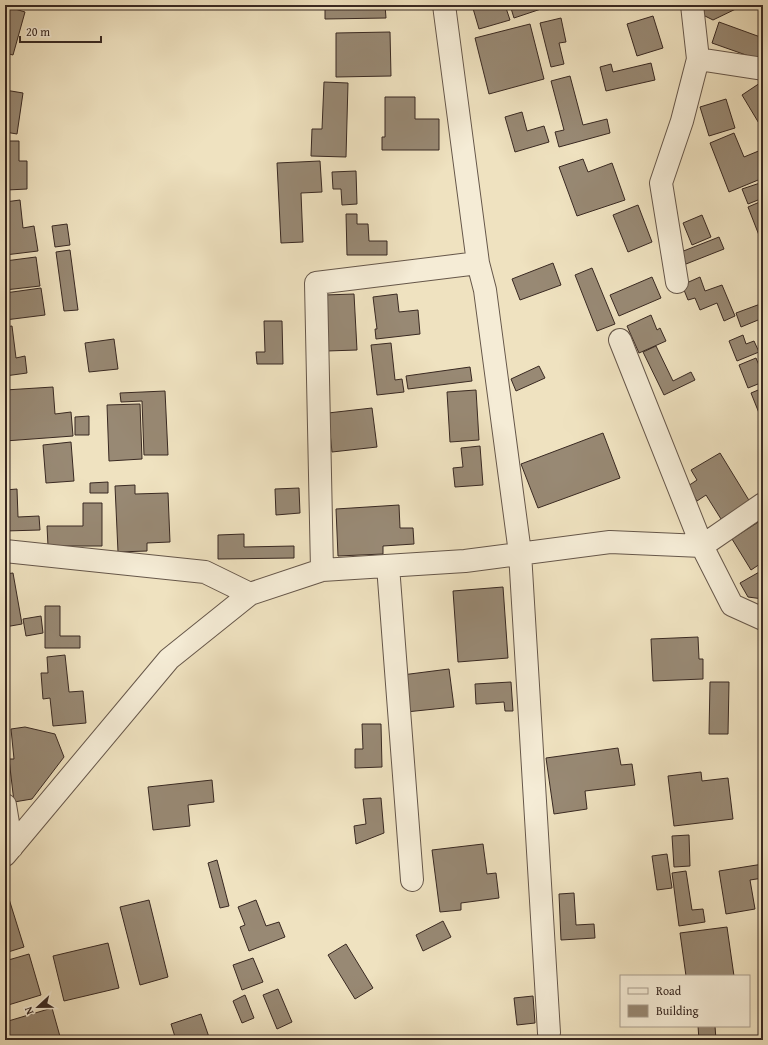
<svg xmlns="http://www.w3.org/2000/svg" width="768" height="1045" font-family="'Gentium Book Plus',serif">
  <rect width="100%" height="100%" fill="#efe2c0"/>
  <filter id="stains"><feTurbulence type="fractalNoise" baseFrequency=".005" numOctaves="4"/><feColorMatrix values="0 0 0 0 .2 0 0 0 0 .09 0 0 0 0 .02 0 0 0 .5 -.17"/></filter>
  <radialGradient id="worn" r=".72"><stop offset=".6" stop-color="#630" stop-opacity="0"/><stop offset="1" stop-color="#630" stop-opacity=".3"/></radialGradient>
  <!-- building -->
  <path fill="#988974" stroke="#392922" d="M5,5H13L12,8L25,12L13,55L5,53Z
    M325,5H385L386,18L325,19Z
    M472,5H505L510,20L479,29Z
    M510,5H553L514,18Z
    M705,5H744L713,20L703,15Z
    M653,16L663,48L637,56L627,24Z
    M561,18L566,42L559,43L564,64L551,67L540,23Z
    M719,22L763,38V61L712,43Z
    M530,24L544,79L489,94L475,38Z
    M390,32L391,76L336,77V33Z
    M651,63L655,80L606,91L600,67L611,64L613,72Z
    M570,76L583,125L607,119L610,133L559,147L555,132L564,130L551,81Z
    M324,82L348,83L346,157L311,156L312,129H322Z
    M760,83L763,84V130L742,95Z
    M5,90L23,93L17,134L5,132Z
    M385,97H415V119H439V150H382V137H385Z
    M726,99L735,128L709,136L700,107Z
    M522,112L527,131L544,126L549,142L515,152L505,117Z
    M734,133L744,157L761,150L763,157V178L729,192L710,143Z
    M5,141H19V161H27V189L7,190V185H5Z
    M583,159L588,172L612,163L625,200L577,216L559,167Z
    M320,161L322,192L301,193L303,242L281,243L277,163Z
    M356,171L357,204L342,205L341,189H333L332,172Z
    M763,182V198L748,204L742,189Z
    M20,200L23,228L34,226L38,251L5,255V202Z
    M762,201L763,205L762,243L748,207Z
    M638,205L652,242L628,252L613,215Z
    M346,214H357V224H368L369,241H387V255H347Z
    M702,215L711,237L692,245L683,223Z
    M67,224L70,245L55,247L52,226Z
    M719,237L724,249L686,264L681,252Z
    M70,250L78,310L64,311L56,252Z
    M36,257L40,286L5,290V261Z
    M553,263L561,285L520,300L512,279Z
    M592,268L615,324L597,331L575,275Z
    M652,277L661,298L619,316L610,295Z
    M700,277L705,291L722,285L735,316L724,321L717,303L700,310L695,298L688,300L682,285Z
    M41,288L45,315L5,320V293Z
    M354,294L357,350L327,351L325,295Z
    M397,294L399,312L418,310L420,334L376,339L375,329H377L373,297Z
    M763,303V318L741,327L736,313Z
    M651,315L657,330L660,328L666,341L639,353L627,326Z
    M264,321H282L283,364H257L256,352H265Z
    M12,326L16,358L25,356L27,373L5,376V327Z
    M743,335L746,344L754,341L759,352L737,361L729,341Z
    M114,339L118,369L89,372L85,343Z
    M391,343L395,380L402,379L404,392L377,395L371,345Z
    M656,346L673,381L691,372L695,380L664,395L643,352Z
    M756,358L763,375V382L748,388L739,365Z
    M539,366L545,378L516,391L511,379Z
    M470,367L472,381L408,389L406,376Z
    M53,387L55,414L71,412L73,436L5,441V390Z
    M763,388V423L751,393Z
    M476,390L479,440L450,442L447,392Z
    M165,391L168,455H144L142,401L121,402L120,393Z
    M140,404L142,459L109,461L107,405Z
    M372,408L377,447L332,452L328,413Z
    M89,416V435H75V417Z
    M603,433L620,478L538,508L521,464Z
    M71,442L74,481L46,483L43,445Z
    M480,446L483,485L455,487L453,468L463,467L461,448Z
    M720,453L750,502L721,519L706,495L697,501L688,486L697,480L691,470Z
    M108,482V493H90V483Z
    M135,485V494L168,493L170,542L147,543V551L118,552L115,486Z
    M299,488L300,513L276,515L275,489Z
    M17,489L18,517L39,516L40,530L5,531V490Z
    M83,503H102V546H48L47,526H83Z
    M399,505L400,528H413L414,544L383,546V554L338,556L336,509Z
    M763,519V562L751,570L732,539Z
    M244,534V547L294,546V558L218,559V535Z
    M761,571L763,599L748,597L740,583Z
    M13,573L22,624L5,627V574Z
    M503,587L508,658L458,662L453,591Z
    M45,606H60V636H80V648H45Z
    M41,616L43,633L26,636L23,619Z
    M698,637L699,659H703V679L653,681L651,639Z
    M65,655L69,692L83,691L86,723L53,726L50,698L43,699L41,673H48L47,657Z
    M449,669L454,707L406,712L402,675Z
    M511,682L513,711H505L504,702L476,704L475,684Z
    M710,682H729L728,734H709Z
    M362,724H381L382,767L355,768V749H363Z
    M25,727L55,734L64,757L32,799L14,802L9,759H14L11,729Z
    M618,748L621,765L632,764L635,785L585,791L587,809L554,814L546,758Z
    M701,772L702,781L728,778L733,819L674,826L668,776Z
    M212,780L214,802L188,805L190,826L153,830L148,787Z
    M381,798L384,833L356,844L354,826L366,824L363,799Z
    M689,835L690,866L674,867L672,836Z
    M483,844L487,874L496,873L499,898L461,903V910L440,912L432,850Z
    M667,854L672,888L657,890L652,856Z
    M217,860L229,906L220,908L208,863Z
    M763,864V878L750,880L755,909L726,914L719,871Z
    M686,871L692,910L703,909L705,922L679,926L672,873Z
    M574,893L576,925L594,924L595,938L561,940L559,894Z
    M9,899L24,947L5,953V900Z
    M149,900L168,977L140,985L120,907Z
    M256,900L266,926L279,922L285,937L249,951L240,927L245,925L238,907Z
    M443,921L451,937L423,951L416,935Z
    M727,927L734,976H686L680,933Z
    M108,943L119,988L64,1001L53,956Z
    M346,944L373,988L355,999L328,955Z
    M29,954L41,995L5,1006V961Z
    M253,958L263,982L242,990L233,965Z
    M278,989L292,1022L277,1029L263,995Z
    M245,995L254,1018L242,1023L233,1001Z
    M533,996L535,1023L517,1025L514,998Z
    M52,1008L61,1040H5V1022Z
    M201,1014L210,1040H176L171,1024Z
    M698,1026H715L716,1040H699Z"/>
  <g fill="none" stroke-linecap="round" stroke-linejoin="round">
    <!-- minor casing -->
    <g stroke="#66574a" stroke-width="24">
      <path id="minor" d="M444,5L478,263L485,290L520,553L549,1033
        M698,59L763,69
        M677,282L661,183L682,121L698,59L692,5
        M620,340L702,546L732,605L763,619
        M5,551L205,572L250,594
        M388,566L412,880
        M322,570L316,283L478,263
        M5,805L12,847
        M5,855L169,659L250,594L322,570L465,561L610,542L702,546L763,504"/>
    </g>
    <!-- minor -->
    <use href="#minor" stroke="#f5ecd6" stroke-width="22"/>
  </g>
  <!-- margin -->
  <rect width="768" height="1045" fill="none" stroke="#efe2c0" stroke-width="20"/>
  <rect x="6" y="6" width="756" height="1033" fill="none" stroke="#392922" stroke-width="2"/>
  <rect x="10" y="10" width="748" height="1025" fill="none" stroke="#392922"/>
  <!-- legend -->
  <rect x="620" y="975" width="130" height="52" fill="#f5ecd6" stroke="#aa9e8e"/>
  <rect x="628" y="988" width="20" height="6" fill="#f5ecd6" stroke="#aa9e8e"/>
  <text x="656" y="995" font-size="12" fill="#392922">Road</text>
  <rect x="628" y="1005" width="20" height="12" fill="#988974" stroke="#aa9e8e"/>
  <text x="656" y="1015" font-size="12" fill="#392922">Building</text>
  <!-- north arrow -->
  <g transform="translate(38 1007) rotate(248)" stroke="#f5ecd6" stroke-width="3" paint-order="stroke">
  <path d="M0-3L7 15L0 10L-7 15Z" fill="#392922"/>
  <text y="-6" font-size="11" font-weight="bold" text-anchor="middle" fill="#392922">N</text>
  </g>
  <!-- scale -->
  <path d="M20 36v6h81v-6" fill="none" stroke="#392922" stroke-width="2"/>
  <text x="26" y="36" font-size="12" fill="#392922" stroke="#f5ecd6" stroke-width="3" paint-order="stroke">20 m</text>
  <rect width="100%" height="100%" filter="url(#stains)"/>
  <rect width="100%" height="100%" fill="url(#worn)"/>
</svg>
